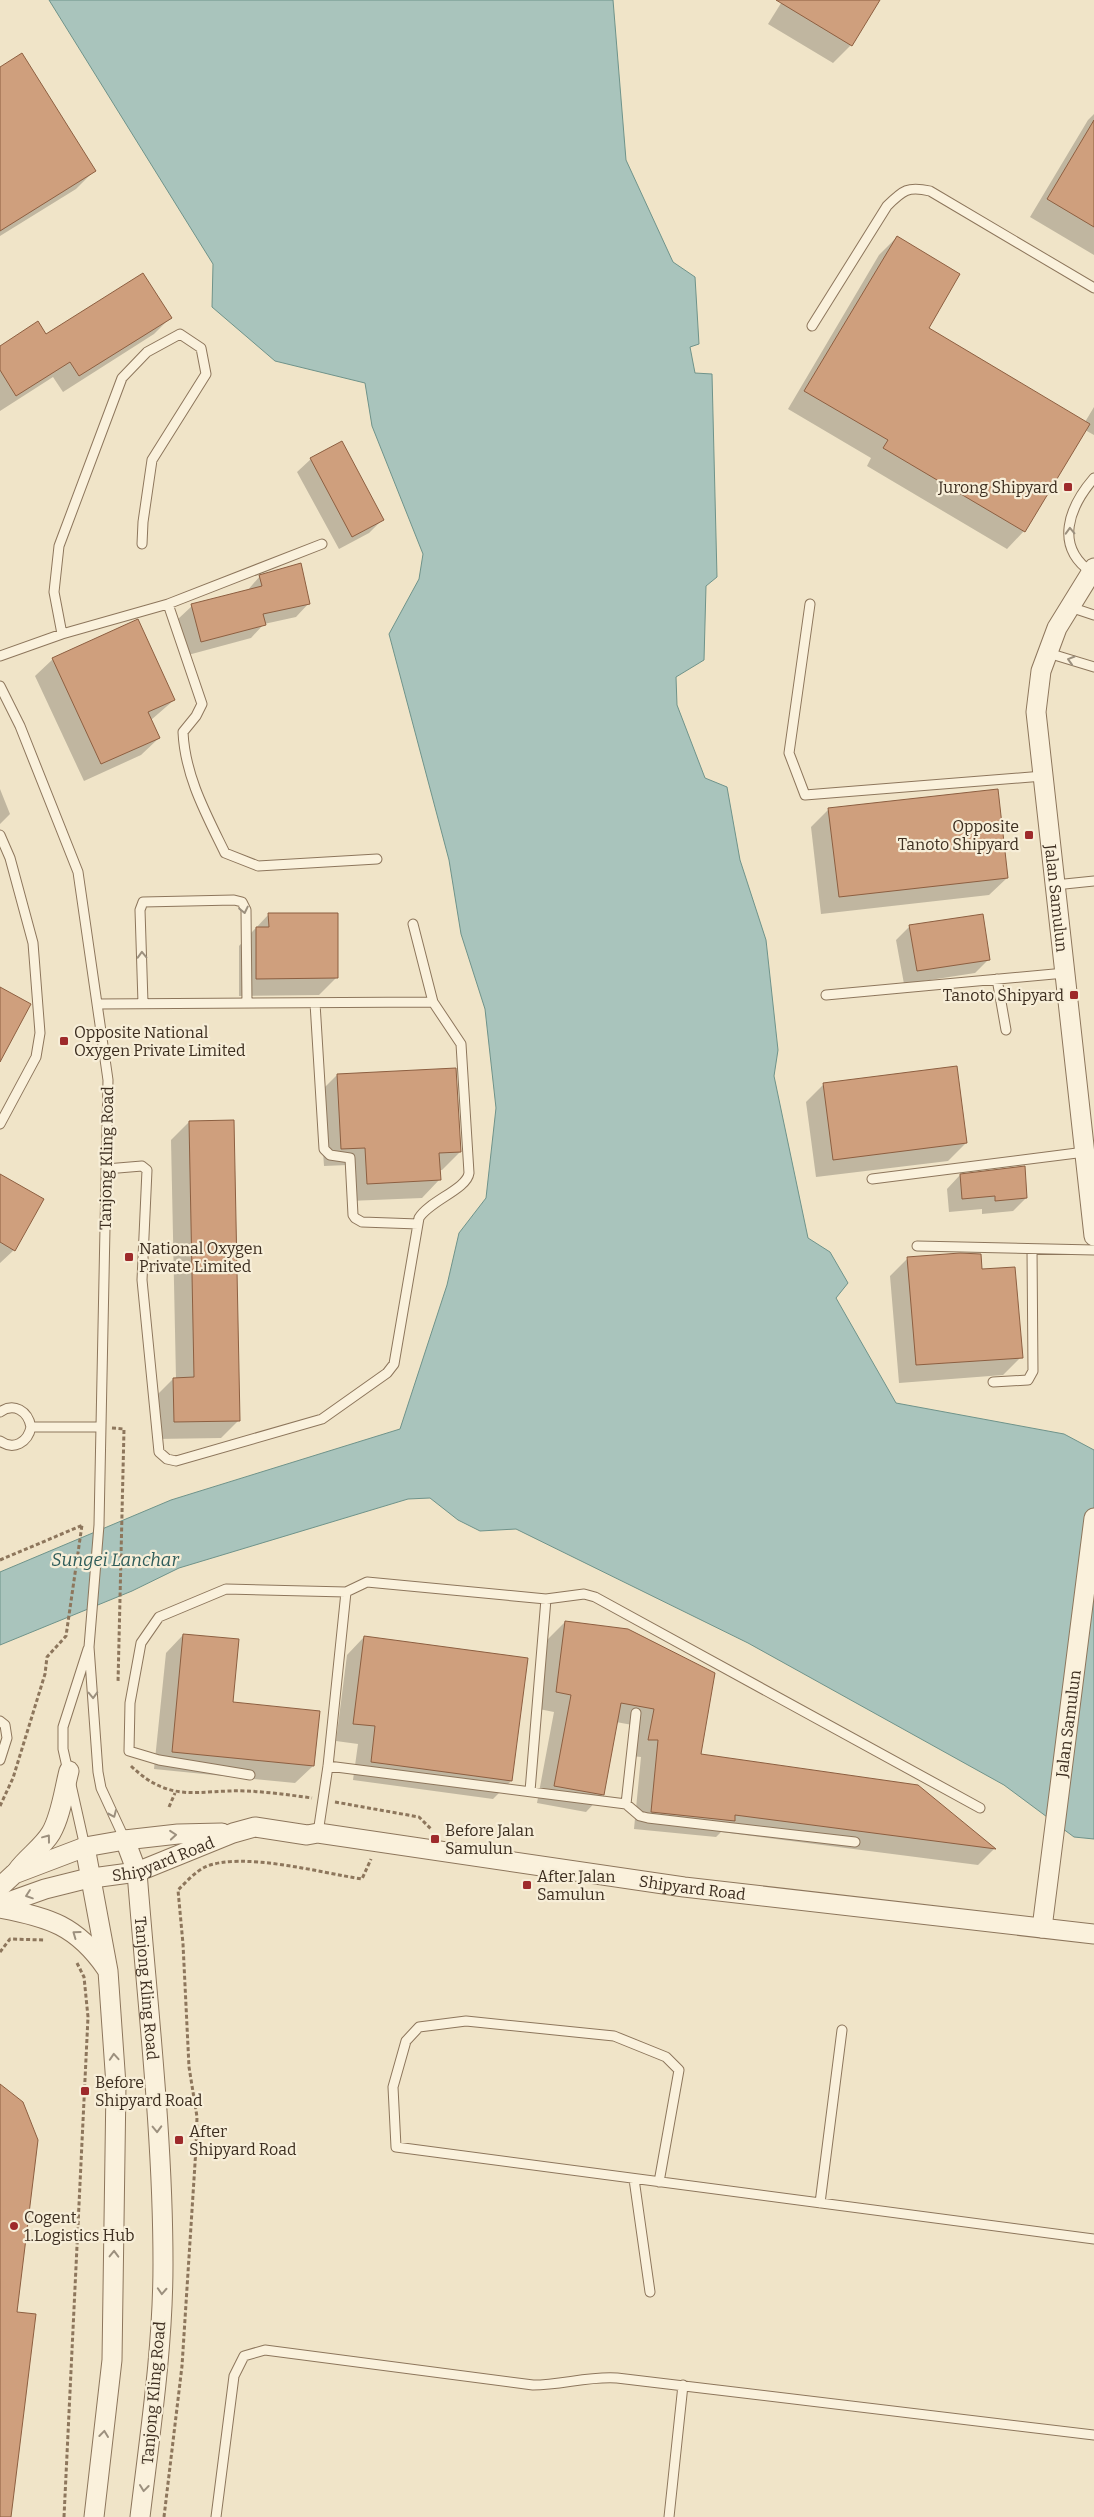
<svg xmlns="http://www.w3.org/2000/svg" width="1094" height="2517" font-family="Bitter,serif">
  <rect width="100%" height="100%" fill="#f0e4c8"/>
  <!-- water -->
  <path fill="#a9c4bc" stroke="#6f938a" d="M49,0H613L626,160L673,262L695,277L699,344L690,347L695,373L712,374L717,577L706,586L704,660L676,677L677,705L705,778L727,787L740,860L766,940L778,1050L774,1076L808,1238L830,1252L848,1283L836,1298L896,1403L1064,1434L1094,1450V1839L1074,1837L1004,1785L748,1643L516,1529L480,1531L458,1520L430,1498L408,1499L179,1568L132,1591L0,1645V1572L171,1500L400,1429L447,1285L459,1233L486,1198L496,1108L485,1009L461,934L449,860L389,634L419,579L423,554L372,426L365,383L275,361L212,307L213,264Z"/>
  <!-- shadow -->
  <path fill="#0003" d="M783,0H878L851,45L833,63L768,24Z
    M0,68L94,171L76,189L0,236Z
    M1094,114V255L1030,217L1088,120Z
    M897,237L927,328L1085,422L1094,407V435L1085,430L1024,531L1007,549L867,466L871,458L788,409L879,255Z
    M170,318L154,334L63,392L53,377L0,411V347L46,336Z
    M311,459L382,520L369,533L339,549L297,472Z
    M260,576L309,603L296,617L264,624L251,638L188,655L178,619L192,606L247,591Z
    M53,659L174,700L151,720L159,738L141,755L84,781L35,676Z
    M0,789L10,814L0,824Z
    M829,809L1007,878L989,895L821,914L811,827Z
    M269,914L337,977L319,995L239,996V946Z
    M910,926L989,959L975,973L904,984L896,940Z
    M337,1075L460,1152L442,1170H439V1180L422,1198L349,1201L348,1165L324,1166L319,1093Z
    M824,1084L966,1143L948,1161L816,1177L806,1102Z
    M189,1122L239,1420L221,1438L156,1439L155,1397L173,1379H176L171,1140Z
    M1024,1167L1026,1198L1013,1211L982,1214V1209L949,1212L947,1189L960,1175Z
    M0,1181L14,1250L0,1263Z
    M908,1258L980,1271L1021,1357L1003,1375L899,1383L890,1276Z
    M565,1622L628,1630L700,1755L994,1849L978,1865L721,1832L716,1837L634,1829L641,1757L632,1756L638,1726L616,1722L603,1794L586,1812L537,1803L554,1712L539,1709L548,1639Z
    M183,1635L232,1703L313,1766L295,1783L154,1769L166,1653Z
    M364,1637L526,1659L511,1781L493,1799L353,1780L358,1744L336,1741L347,1655Z"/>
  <!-- building -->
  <path fill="#cf9f7d" stroke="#8d5f41" d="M776,0H880L852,46Z
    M22,53L96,171L0,231V67Z
    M1094,120V227L1047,199Z
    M897,236L960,274L929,328L1090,424L1025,532L883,448L888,440L804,391Z
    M143,273L172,318L79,376L70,362L16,396L0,370V346L38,321L46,334Z
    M342,441L384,520L352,537L310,458Z
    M301,563L310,604L263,614L266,625L201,642L191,604L262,586L259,575Z
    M138,619L175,700L148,712L160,738L101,764L52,658Z
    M998,789L1008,878L839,897L828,808Z
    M268,913H338V978L256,979V927H269Z
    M983,914L990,960L917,971L909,925Z
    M0,987L31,1004L0,1062Z
    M957,1066L967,1143L833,1160L823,1083Z
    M456,1068L461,1152L439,1153L441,1180L367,1184L365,1148L341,1149L337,1074Z
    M234,1120L240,1421L174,1422L173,1378L194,1377L189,1121Z
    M1025,1166L1027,1198L995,1201V1196L962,1199L960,1174Z
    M0,1174L44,1199L15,1251L0,1242Z
    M960,1253L981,1254L982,1269L1015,1267L1023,1358L916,1365L907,1257Z
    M565,1621L628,1629L715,1673L701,1754L918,1785L996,1849L735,1815V1821L651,1812L658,1740H648L654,1709L621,1703L604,1795L554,1786L571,1695L556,1692Z
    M183,1634L239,1639L233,1702L320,1711L314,1766L172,1752Z
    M364,1636L528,1658L512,1781L371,1762L375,1726L353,1724Z
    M0,2084L23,2102L38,2140L17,2312L36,2314L11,2517H0Z"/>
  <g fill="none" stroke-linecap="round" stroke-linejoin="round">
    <!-- service casing -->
    <g stroke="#8d765c" stroke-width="11">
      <path id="service" d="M812,326L887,206C903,190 908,186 930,191L1094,288
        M1091,572C1054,546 1069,507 1094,478
        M168,604L202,704L196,716L183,732C185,776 206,814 225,853L258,866L377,859
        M810,604L789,753L805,795L1043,776
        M1070,607L1094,615
        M62,634L54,592L59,546L122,378L147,352L180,334L201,348L206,374L152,460L143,522L142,544
        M1048,653L1094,667
        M0,656L62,634L168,604L322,544
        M0,686L20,726L78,872L108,1080L99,1525L89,1647L98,1772L101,1788L125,1840
        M0,835L10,858L33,943L40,1033L36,1057L0,1124
        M1055,885L1094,881
        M997,979L1006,1030
        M826,995L1065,973
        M143,1003L140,910L143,902L234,900L242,902L246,910L247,1003
        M315,1003L324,1149L330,1155L350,1158L353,1215L355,1218L362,1222L418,1224
        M97,1004L433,1002
        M106,1169L142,1166L147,1170L142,1280L159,1452L167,1459L176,1461L322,1419L387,1373L394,1364L419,1218C429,1201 467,1189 469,1173L461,1044L433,1002L413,924
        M872,1179L1085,1152
        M917,1246L1094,1250
        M993,1382L1028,1380L1033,1371L1032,1249
        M0,1412C14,1402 28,1411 31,1427C28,1442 14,1451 0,1441
        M31,1427H99
        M0,1721L5,1725L7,1738L0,1760
        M328,1766L626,1804L640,1816L648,1818L855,1842
        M250,1775L159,1760L129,1751L130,1703L141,1643L159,1617L226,1589L346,1592L367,1582L546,1599L584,1594L595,1597L980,1808
        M530,1791L546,1599
        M626,1804L636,1713
        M318,1833L328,1766L346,1592
        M85,1847L63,1749V1727L88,1649
        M634,2179L650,2292
        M659,2182L679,2070L666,2057L614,2036L466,2021L419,2027L406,2041L393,2087L396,2147L1094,2239
        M820,2203L842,2030
        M216,2517L234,2376L244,2356L265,2350L533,2385C562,2385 588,2376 617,2378L1094,2435
        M669,2517L683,2385"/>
    </g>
    <!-- minor casing -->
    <g stroke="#8d765c" stroke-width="21">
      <g id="minor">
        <path id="s1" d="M1094,568L1057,628L1041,671L1036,712L1094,1236"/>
        <path id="s2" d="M125,1840L137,1872C147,2001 163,2134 163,2264C163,2349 150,2433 140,2517"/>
        <path d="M85,1847L108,1971L116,2085L112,2360L94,2517"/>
        <path d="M17,1871C27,1857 42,1848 51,1833C61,1816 64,1790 69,1771"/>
        <path d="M0,1887L14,1874L85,1847L125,1840L178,1834L222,1833"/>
        <path id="s3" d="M0,1905L45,1889L85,1879L137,1872L233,1833L255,1827L307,1835L318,1833L684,1887L1094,1934"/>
        <path d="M0,1908C49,1917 77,1926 106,1968"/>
        <path id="s4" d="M1042,1928L1094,1518"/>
      </g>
    </g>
    <!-- path -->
    <path stroke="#8d765c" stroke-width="3" stroke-dasharray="4 2.5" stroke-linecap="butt" d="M112,1428L124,1429L118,1683
      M0,1560L83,1525
      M131,1766C172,1805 198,1789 247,1791C268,1792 290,1795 312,1798
      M335,1802L419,1817L432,1830
      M0,1806L13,1778L45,1674L47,1657L66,1636L82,1525
      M169,1807L175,1793
      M0,1952L10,1939L44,1940
      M64,2517L88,2017L84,1977L77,1963
      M164,2517L182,2366L196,2148L197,2117L189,2067L183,1944L178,1890C186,1882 195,1872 205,1867C241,1851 322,1873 362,1879L371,1859"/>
    <!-- service -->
    <use href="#service" stroke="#faf1dc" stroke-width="9"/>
    <!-- minor -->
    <use href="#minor" stroke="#faf1dc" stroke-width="19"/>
  </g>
  <!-- one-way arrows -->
  <defs><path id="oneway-chevron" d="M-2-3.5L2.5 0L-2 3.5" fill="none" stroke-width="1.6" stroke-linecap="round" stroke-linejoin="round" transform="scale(1.25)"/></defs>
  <g stroke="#9c907e">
    <use href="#oneway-chevron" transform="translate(1070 531) rotate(-92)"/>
    <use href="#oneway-chevron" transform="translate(1071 660) rotate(-163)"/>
    <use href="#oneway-chevron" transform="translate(244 910) rotate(78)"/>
    <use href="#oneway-chevron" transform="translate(142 955) rotate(-92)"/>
    <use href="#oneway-chevron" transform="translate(93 1695) rotate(88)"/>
    <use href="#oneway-chevron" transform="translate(113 1814) rotate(66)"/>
    <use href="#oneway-chevron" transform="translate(173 1835) rotate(-5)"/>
    <use href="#oneway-chevron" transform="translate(47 1838) rotate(-53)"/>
    <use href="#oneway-chevron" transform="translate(29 1895) rotate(161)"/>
    <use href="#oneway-chevron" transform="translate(76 1934) rotate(-144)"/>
    <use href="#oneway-chevron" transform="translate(114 2057) rotate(-94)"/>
    <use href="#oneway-chevron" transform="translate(157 2129) rotate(88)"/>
    <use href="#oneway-chevron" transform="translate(114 2254) rotate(-89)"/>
    <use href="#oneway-chevron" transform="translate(162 2291) rotate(93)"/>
    <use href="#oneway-chevron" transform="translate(104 2434) rotate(-83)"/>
    <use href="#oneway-chevron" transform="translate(144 2488) rotate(97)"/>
  </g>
  <!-- markers -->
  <g fill="#9e2a2b" stroke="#f7eed8" stroke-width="2">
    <rect x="1063" y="482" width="10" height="10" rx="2.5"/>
    <rect x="1024" y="830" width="10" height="10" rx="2.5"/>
    <rect x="1069" y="990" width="10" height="10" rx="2.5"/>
    <rect x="59" y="1036" width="10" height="10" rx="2.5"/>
    <rect x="124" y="1252" width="10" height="10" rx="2.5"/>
    <rect x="430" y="1834" width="10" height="10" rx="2.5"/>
    <rect x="522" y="1880" width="10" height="10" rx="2.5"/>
    <rect x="80" y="2086" width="10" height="10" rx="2.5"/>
    <rect x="174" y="2135" width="10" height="10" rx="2.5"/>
    <circle cx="14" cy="2226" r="5"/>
  </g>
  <g text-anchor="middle" stroke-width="4.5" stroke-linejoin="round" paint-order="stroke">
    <!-- poi labels -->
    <g font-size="16" fill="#3d2e20" stroke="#f7eed8" text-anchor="start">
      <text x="1058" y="493" text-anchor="end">Jurong Shipyard</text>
      <text x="1019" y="832" text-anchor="end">Opposite<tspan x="1019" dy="18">Tanoto Shipyard</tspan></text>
      <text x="1064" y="1001" text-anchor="end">Tanoto Shipyard</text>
      <text x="74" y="1038">Opposite National<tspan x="74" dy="18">Oxygen Private Limited</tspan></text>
      <text x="139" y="1254">National Oxygen<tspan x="139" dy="18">Private Limited</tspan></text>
      <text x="445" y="1836">Before Jalan<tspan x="445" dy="18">Samulun</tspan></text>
      <text x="537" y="1882">After Jalan<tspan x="537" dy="18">Samulun</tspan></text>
      <text x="95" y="2088">Before<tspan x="95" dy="18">Shipyard Road</tspan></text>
      <text x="189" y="2137">After<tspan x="189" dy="18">Shipyard Road</tspan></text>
      <text x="24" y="2223">Cogent<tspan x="24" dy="18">1.Logistics Hub</tspan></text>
    </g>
    <!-- street labels -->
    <g font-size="16" fill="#3d2e20" stroke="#f7eed8">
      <text dy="6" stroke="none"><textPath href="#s1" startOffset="345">Jalan Samulun</textPath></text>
      <text transform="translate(106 1158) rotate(-89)" y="6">Tanjong Kling Road</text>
      <text dy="6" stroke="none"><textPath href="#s4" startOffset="206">Jalan Samulun</textPath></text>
      <text dy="6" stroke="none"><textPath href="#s3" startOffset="170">Shipyard Road</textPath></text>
      <text dy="6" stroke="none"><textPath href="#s3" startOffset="710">Shipyard Road</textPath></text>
      <text dy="6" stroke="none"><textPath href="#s2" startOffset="151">Tanjong Kling Road</textPath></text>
      <text transform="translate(153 2393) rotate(-85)" y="6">Tanjong Kling Road</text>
    </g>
    <!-- water labels -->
    <g font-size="18" font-style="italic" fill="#2f5d5a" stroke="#f7eed8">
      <text x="115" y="1566">Sungei Lanchar</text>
    </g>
  </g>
</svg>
